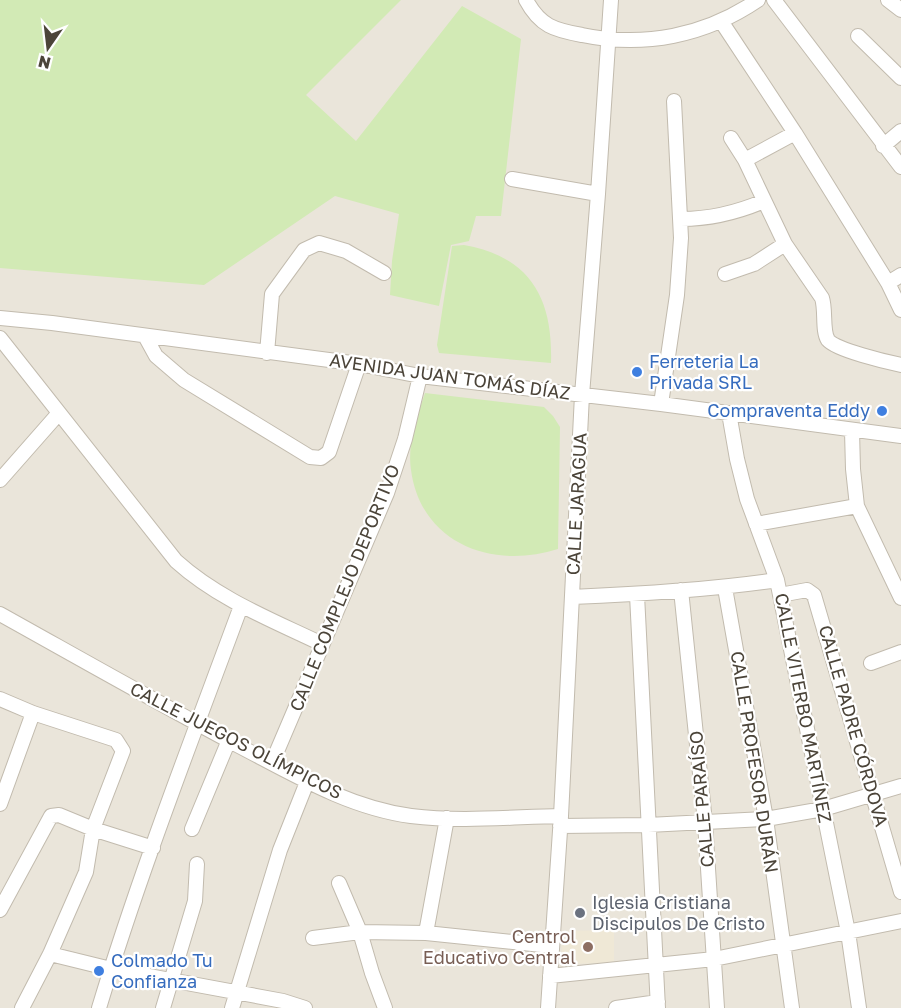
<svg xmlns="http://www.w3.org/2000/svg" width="901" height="1008" font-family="'Golos Text',sans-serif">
  <rect width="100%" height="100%" fill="#f6f3ec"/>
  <!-- residential -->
  <path fill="#eae5da" d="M0,0H901V1008H0Z"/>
  <!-- education -->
  <path fill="#efe8d6" d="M614,930V963L562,964L561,931Z"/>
  <!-- green -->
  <path fill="#d2eab5" d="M0,0H401L306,95L356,141L462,6L521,39L501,216H476L469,241L451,245L439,306L390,295L392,261L399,214L335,196L204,285L0,268Z
    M464,245C531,257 553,299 551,363L439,353L437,345L452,246Z
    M425,393L544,407L553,416L560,427L558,549C493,570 421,544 411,470C407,444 417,417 425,393Z"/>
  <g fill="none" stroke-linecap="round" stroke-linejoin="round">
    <!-- minor casing -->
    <g stroke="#c2bbae" stroke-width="16">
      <path id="minor" d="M526,0C540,26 554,30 582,35C644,48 705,36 758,0
        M774,0L901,167
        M888,0L901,10
        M721,21L795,133L888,283L901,310
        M858,36L901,78
        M731,138L745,160L785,244L822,298C826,310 822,331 828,340C836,350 887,362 901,365
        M883,146L901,131
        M745,160L795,133
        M512,179L598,194
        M681,219C711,219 736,213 764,201
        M725,274L754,264L785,244
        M888,283L901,275
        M0,318L52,323L359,364L420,376L661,404L901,436
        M145,336L156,356L184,380L310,457L321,458L329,452L359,364
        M0,338L176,561C218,599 272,620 322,644
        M267,353L272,294L304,250L319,243L346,251L384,273
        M661,404L677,295L681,238L674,101
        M729,413L737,459L747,499L777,580L848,932L859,1008
        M852,431L853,469L857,506L901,598
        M0,480L59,413
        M756,524L857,506
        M725,588L766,819L792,1008
        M681,590L705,822L717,1008
        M637,595L658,1008
        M780,595L807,590L814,595L901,892
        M572,597C641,594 710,590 777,580
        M0,614C79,658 158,703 239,746C293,774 349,808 411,816C460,822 511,817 561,816
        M871,663L901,652
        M0,699L33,713L116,740L123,751L93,829L86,872L50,954L22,1008
        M272,763L387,493L405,439L420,376
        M0,804L33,713
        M447,818L426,933L551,946
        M560,826L648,825L766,819L823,809L901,786
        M192,829L229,740
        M339,883L360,932L372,973L385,1008
        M0,910L51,816L59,815L93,829L153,848
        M313,938L360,932L426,933
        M50,954L111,969L283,1001L305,1008
        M550,976L714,959L901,921
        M99,1008C140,872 192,739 241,606
        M163,1008L195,901L197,864
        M232,1008L280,850L307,782
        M548,1008L561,816L582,395L598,194L611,0
        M616,1008L658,1002"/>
    </g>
    <!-- minor -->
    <use href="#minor" stroke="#fff" stroke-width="14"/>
  </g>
  <!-- markers -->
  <g fill="#3f7fe0" stroke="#fff" stroke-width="2">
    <circle cx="637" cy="372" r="6"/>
    <circle cx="882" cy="411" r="6"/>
    <circle cx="99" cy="971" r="6"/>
  </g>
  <circle fill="#6b7280" stroke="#fff" stroke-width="2" cx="580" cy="913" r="6"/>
  <circle fill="#8d6e63" stroke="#fff" stroke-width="2" cx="588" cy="947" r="6"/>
  <g text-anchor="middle" stroke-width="4.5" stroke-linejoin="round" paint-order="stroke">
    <!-- shop labels -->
    <g font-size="18" fill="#366cbe" stroke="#fff" text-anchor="start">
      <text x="649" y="368">Ferreteria La<tspan x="649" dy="21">Privada SRL</tspan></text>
      <text x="870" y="417" text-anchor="end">Compraventa Eddy</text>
      <text x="111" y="967">Colmado Tu<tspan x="111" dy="21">Confianza</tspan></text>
    </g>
    <!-- street labels -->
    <g font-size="18" fill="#4b4439" stroke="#fff">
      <text transform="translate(450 377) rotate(8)" y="6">AVENIDA JUAN TOMÁS DÍAZ</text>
      <text transform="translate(577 504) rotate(-87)" y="6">CALLE JARAGUA</text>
      <text transform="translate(345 588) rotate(-68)" y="6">CALLE COMPLEJO DEPORTIVO</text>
      <text transform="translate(803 708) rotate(79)" y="6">CALLE VITERBO MARTÍNEZ</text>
      <text transform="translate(853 726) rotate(74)" y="6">CALLE PADRE CÓRDOVA</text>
      <text transform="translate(236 741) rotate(27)" y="6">CALLE JUEGOS OLÍMPICOS</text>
      <text transform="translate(754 762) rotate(81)" y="6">CALLE PROFESOR DURÁN</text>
      <text transform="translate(702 799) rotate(-95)" y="6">CALLE PARAÍSO</text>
    </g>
    <!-- worship labels -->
    <g font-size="18" fill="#5b616d" stroke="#fff" text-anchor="start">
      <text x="592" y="909">Iglesia Cristiana<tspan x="592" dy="21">Discipulos De Cristo</tspan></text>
    </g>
    <!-- education labels -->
    <g font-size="18" fill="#785e54" stroke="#fff" text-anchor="end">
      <text x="576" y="943">Centrol<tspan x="576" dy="21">Educativo Central</tspan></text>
    </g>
  </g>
  <!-- north arrow -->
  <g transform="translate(48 48) rotate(194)" stroke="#ffffff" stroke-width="4.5" paint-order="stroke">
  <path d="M0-4.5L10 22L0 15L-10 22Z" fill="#4b4439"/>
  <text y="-9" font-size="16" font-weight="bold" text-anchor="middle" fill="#4b4439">N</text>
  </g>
</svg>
